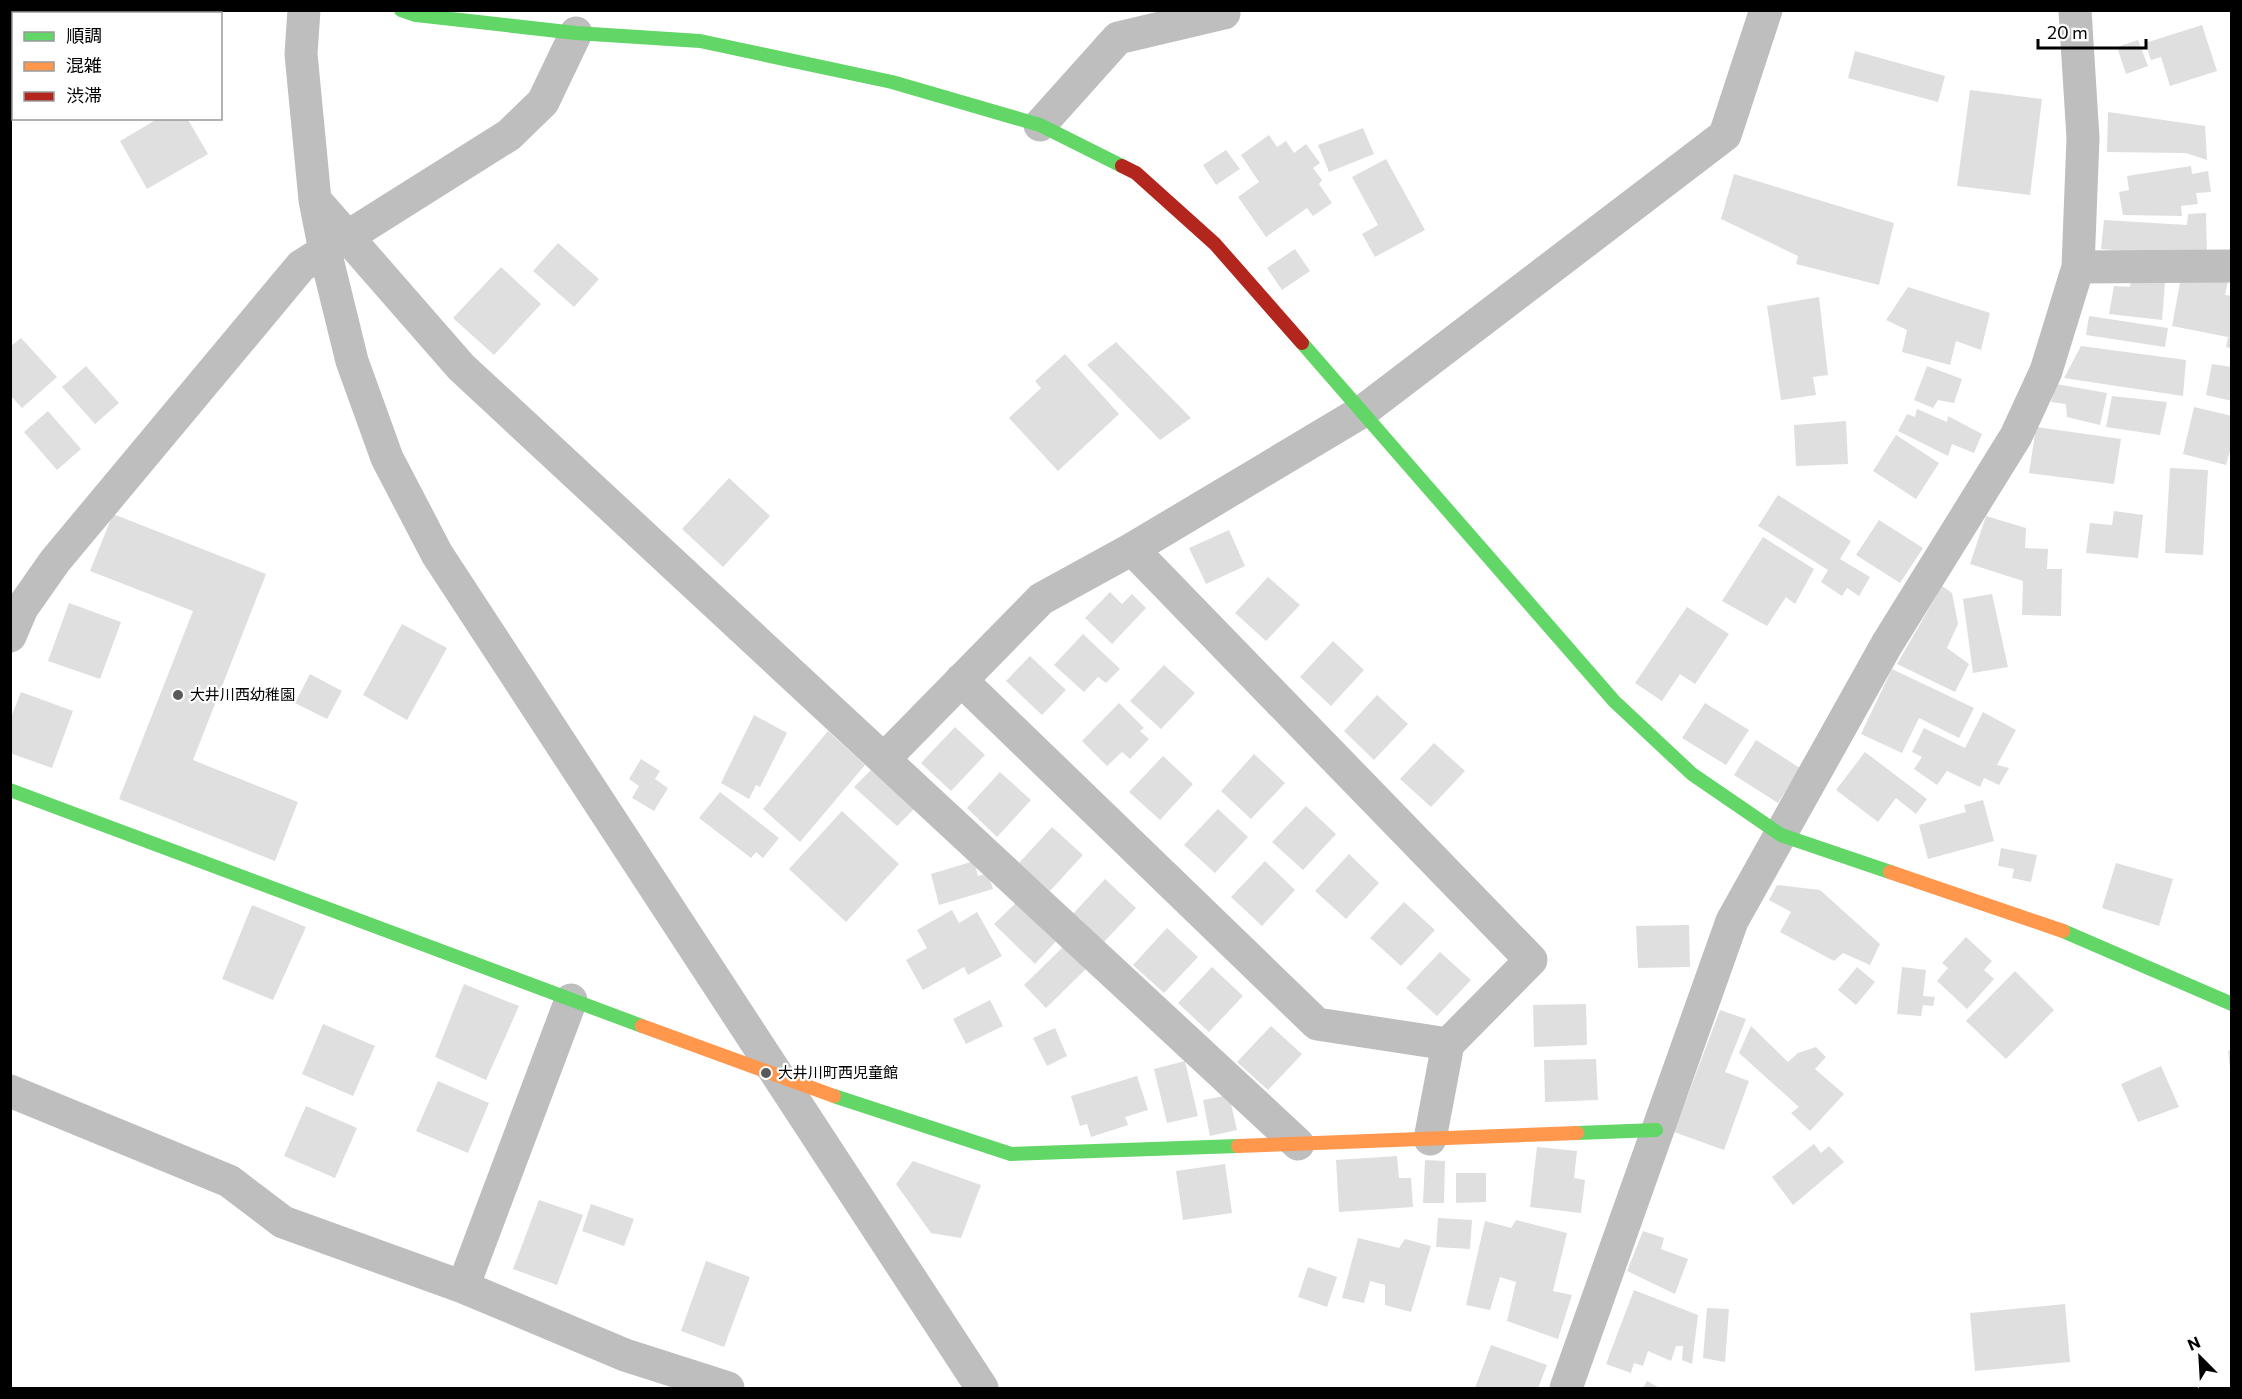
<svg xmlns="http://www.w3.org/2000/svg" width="2242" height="1399" font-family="Commissioner,'Noto Sans JP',sans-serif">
  <rect width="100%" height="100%" fill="#fff"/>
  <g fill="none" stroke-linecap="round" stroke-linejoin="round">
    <!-- river -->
    <path stroke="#bfbfbf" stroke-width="64" d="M93,14L101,10
      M10,44L14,43"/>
  </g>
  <!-- building -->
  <path fill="#dfdfdf" d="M2202,25L2217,71L2170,86L2161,57L2151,60L2145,43Z
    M2138,40L2148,66L2126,74L2117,47Z
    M1855,51L1945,76L1938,102L1848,78Z
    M1970,90L2042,99L2030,195L1957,186Z
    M2108,112L2205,126L2207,160L2186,153L2107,152Z
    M159,118H187L208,154L147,189L120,141Z
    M1363,128L1374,154L1329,172L1318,145Z
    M1269,135L1277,147L1286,141L1294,153L1306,144L1320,163L1313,168L1322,180L1319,184L1332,203L1313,216L1307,208L1266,237L1238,197L1259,182L1241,155Z
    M1226,150L1240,169L1216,185L1203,165Z
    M1386,159L1425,230L1375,257L1362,234L1378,225L1352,177Z
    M2191,166L2192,174L2208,171L2211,192L2196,193L2198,204L2181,206L2182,216L2123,215L2119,192L2129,190L2127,176Z
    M1734,174L1894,223L1879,285L1796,264L1798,256L1721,219Z
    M2206,213L2207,258L2101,249L2104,220L2187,225L2188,214Z
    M558,243L599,279L574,307L533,271Z
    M1295,249L1310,271L1282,290L1267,268Z
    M501,267L541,304L494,355L453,318Z
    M2182,272L2228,281L2225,295L2232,296V349L2226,347L2228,337L2172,326Z
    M2131,279L2165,282L2162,320L2109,314L2114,286L2130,287Z
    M1908,287L1990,313L1981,350L1956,341L1950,365L1902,352L1907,330L1886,320Z
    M1819,297L1828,375L1813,377L1816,395L1781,400L1767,306Z
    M2089,316L2168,328L2165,347L2086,335Z
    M21,338L57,377L22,408L10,395V347Z
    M1116,342L1191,418L1160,440L1087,365Z
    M2081,346L2186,360L2183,396L2064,378Z
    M1065,354L1119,414L1058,471L1009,418L1041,388L1035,381Z
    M2212,364L2232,367V401L2206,395Z
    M86,366L119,403L95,424L62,387Z
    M1927,366L1962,379L1954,403L1938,400L1933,408L1914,400Z
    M2056,384L2107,393L2100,425L2067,417L2066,404L2051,402Z
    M2112,396L2167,402L2160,435L2106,427Z
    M2194,407L2232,416V444L2226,465L2183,454Z
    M1917,409L1947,422L1948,416L1982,434L1974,453L1952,444L1948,456L1898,431L1907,414L1915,417Z
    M48,411L81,449L57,470L24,432Z
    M1846,421L1848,464L1796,466L1794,425Z
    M2036,427L2121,439L2114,484L2029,473Z
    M1896,435L1939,463L1916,499L1873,471Z
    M2170,468L2208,470L2203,555L2165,553Z
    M729,478L770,516L723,567L682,529Z
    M1778,495L1851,541L1840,559L1870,577L1859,596L1847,588L1842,596L1821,582L1828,570L1758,526Z
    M2114,511L2143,515L2138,558L2086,553L2090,523L2112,525Z
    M113,514L266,574L193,760L298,802L275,861L119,799L193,611L90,571Z
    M1986,516L2026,528L2025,548L2048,549L2047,569H2062L2061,616L2022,615L2023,581L1970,564Z
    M1879,520L1923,548L1900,583L1856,555Z
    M1229,530L1245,566L1206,584L1189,548Z
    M1763,537L1814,569L1795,604L1786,597L1767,626L1722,601Z
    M1268,577L1300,605L1266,641L1235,613Z
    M1942,586L1952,593L1958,624L1947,648L1969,664L1955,692L1897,664Z
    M1110,592L1122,604L1132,594L1146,608L1112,644L1085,618Z
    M1992,594L2008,667L1973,673L1963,599Z
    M69,603L121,622L100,679L48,661Z
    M1687,607L1729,634L1695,684L1680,674L1662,701L1635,683Z
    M402,624L447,648L407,720L363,695Z
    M1083,634L1120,669L1106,683L1098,677L1084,692L1054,665Z
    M1333,641L1364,670L1331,706L1300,677Z
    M1030,656L1066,690L1042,715L1006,681Z
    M1164,665L1195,693L1161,729L1130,701Z
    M1892,669L1974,708L1959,738L1919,718L1902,753L1861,734Z
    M310,674L342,691L327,719L295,703Z
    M21,692L73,711L52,768L10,753V720Z
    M1377,695L1408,724L1374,760L1344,731Z
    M1119,703L1144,728L1140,731L1149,739L1130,759L1122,752L1107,766L1082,741Z
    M1705,703L1749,730L1726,765L1682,738Z
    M1983,712L2016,730L1997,765L2009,768L1999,785L1984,778L1980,787L1947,771L1937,785L1914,769L1922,757L1912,752L1924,728L1965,748Z
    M754,715L787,733L760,787L756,785L749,799L721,783Z
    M955,727L985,755L951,791L921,763Z
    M828,731L865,765L800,842L763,809Z
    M1756,740L1800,768L1778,803L1734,775Z
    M1434,743L1465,771L1431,807L1400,779Z
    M1865,752L1927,799L1916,814L1896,798L1878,822L1836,790Z
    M1254,754L1285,783L1251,819L1221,791Z
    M1163,756L1193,784L1160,820L1129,792Z
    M641,759L660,771L655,779L668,788L654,811L632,798L639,786L629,779Z
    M871,770L914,809L897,826L854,787Z
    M1000,772L1031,800L997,837L967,808Z
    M720,792L779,838L763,858L756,852L751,858L699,818Z
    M1983,800L1994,841L1928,859L1919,825L1966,812L1964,805Z
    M1306,806L1336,834L1303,870L1272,842Z
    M1218,809L1248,837L1215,873L1184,845Z
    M842,811L899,864L846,922L789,869Z
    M1052,827L1083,855L1050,891L1019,863Z
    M2001,848L2037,855L2031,882L2012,878L2014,869L1998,866Z
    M1349,854L1379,883L1346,919L1315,891Z
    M974,861L978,876L988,873L993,889L939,905L931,874Z
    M1265,861L1295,890L1262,926L1231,897Z
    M2116,863L2173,879L2159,926L2102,908Z
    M1105,879L1136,908L1102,944L1072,915Z
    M1777,885L1820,890L1880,944L1870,965L1843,953L1834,961L1780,932L1791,912L1769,900Z
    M1018,901L1058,939L1035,964L994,924Z
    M1404,902L1435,930L1401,966L1370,938Z
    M252,905L306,927L273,1000L222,979Z
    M952,910L959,923L977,912L1002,956L968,975L964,967L923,990L906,960L927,948L917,930Z
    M1689,925L1690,967L1638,968L1636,926Z
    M1167,928L1198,957L1164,993L1133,965Z
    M1966,937L1992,961L1984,970L1994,979L1967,1009L1937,981L1948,968L1942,963Z
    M1064,946L1087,968L1046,1008L1024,985Z
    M1440,952L1471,980L1437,1016L1406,988Z
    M1212,967L1243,996L1209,1032L1178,1003Z
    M1857,967L1875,982L1856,1005L1838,990Z
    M1902,967L1926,970L1923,996L1935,997L1933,1006L1923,1005L1921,1016L1897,1014Z
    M2015,971L2054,1010L2006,1059L1966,1021Z
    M464,984L519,1006L486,1080L435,1057Z
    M990,1000L1003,1026L966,1044L953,1019Z
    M1586,1004L1587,1045L1534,1047L1533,1005Z
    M1720,1010L1746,1019L1725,1072L1749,1081L1724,1150L1674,1132Z
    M323,1024L375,1046L353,1096L302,1074Z
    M1271,1026L1302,1054L1268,1090L1237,1062Z
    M1751,1026L1788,1062L1798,1053L1816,1047L1826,1057L1815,1069L1844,1094L1810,1131L1791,1113L1799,1107L1739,1053Z
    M1055,1028L1067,1056L1047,1066L1033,1038Z
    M2232,1050V1067L2230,1068L2228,1051Z
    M1596,1059L1598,1100L1545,1102L1544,1060Z
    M1185,1061L1198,1116L1167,1123L1154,1069Z
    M2161,1066L2179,1107L2138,1122L2121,1084Z
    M1137,1076L1148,1110L1125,1117L1128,1125L1091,1137L1087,1124L1080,1126L1071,1096Z
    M438,1081L489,1103L468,1153L416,1131Z
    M1229,1095L1237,1130L1210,1136L1203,1100Z
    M306,1106L357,1128L335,1178L284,1156Z
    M1814,1144L1821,1153L1829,1146L1844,1162L1793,1205L1772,1177Z
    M1537,1147L1577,1151L1574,1178L1585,1180L1581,1213L1530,1207Z
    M1397,1156L1399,1178H1411L1413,1207L1339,1212L1336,1160Z
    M1425,1160L1445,1161L1444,1203H1423Z
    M913,1161L981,1185L961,1238L931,1233L896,1184Z
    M1225,1164L1232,1213L1183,1220L1176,1171Z
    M1456,1173H1486V1202L1456,1203Z
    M539,1200L583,1215L557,1285L513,1269Z
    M591,1204L634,1219L624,1246L582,1231Z
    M1438,1218L1472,1220L1470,1249L1436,1247Z
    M1516,1220L1567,1233L1553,1291L1572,1295L1558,1339L1507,1321L1516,1282L1500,1277L1490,1310L1466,1305L1485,1221L1511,1228Z
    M1643,1231L1664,1238L1661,1249L1688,1259L1675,1294L1627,1271Z
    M1358,1238L1399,1248L1405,1239L1431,1246L1411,1312L1385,1305V1285L1370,1281L1364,1303L1342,1298Z
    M706,1261L750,1277L724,1347L681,1331Z
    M1308,1267L1337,1277L1327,1307L1298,1297Z
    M1634,1290L1698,1315L1692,1364L1682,1360L1683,1346H1676L1671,1361L1648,1351L1643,1366L1634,1363L1631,1373L1606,1364Z
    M2065,1304L2070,1362L1975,1371L1970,1313Z
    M1707,1308L1729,1309L1725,1362L1703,1358Z
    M1491,1345L1547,1365L1538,1388H1475Z
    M1647,1381L1660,1388H1643Z"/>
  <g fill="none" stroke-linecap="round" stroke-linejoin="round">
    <!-- street -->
    <path stroke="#bebebe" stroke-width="33" d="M304,10L301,54L315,200L325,251L352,361L387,458L437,554L982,1388
      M1040,125L1118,38L1224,13
      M316,201L461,367L1298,1144
      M2078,267L2232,266
      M1132,549L1531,960L1448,1044L1430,1139
      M10,636L22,608L55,561L301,266L509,135L543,102L576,33
      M961,680L1317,1024L1448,1044
      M884,759L1041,599L1132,549L1363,411L1725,135L1766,10
      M10,1091L229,1181L283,1222L463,1287L625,1355L728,1388
      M463,1287L571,1000
      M1566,1388L1732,921L1887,644L2016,436L2046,371L2078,267L2083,138L2075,10"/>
    <!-- fast -->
    <path stroke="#63d668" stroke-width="14" d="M401,10L416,15L576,33L700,41L892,82L1040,125L1122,166
      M1302,343L1614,701L1692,774L1781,835L1890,872
      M10,790L642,1026
      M2063,931L2232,1004
      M834,1096L1011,1154L1238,1146
      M1577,1133L1656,1130"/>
    <!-- slow -->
    <path stroke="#ff974d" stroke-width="14" d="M1890,872L2063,931
      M642,1026L834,1096
      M1238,1146L1577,1133"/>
    <!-- jam -->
    <path stroke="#b3261e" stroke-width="14" d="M1122,166L1136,173L1215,244L1302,343"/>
  </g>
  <!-- markers -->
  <g fill="#595959" stroke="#fff" stroke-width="2">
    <circle cx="178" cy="695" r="6"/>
    <circle cx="766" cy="1073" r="6"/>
  </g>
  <g text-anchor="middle" stroke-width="4.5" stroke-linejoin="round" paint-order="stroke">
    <!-- poi labels -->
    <g font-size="15" fill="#000" stroke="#fff" text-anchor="start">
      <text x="190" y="700">大井川西幼稚園</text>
      <text x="778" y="1078">大井川町西児童館</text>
    </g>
  </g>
  <!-- border -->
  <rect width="2242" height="1399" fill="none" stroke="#000000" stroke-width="24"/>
  <!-- legend -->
  <rect x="12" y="12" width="210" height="108" fill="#ffffff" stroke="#999999" stroke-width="1.5"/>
  <rect x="24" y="32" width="30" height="9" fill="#63d668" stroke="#999999" stroke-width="1.5"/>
  <text x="66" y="42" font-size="18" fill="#000000">順調</text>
  <rect x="24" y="62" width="30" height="9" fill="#ff974d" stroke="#999999" stroke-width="1.5"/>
  <text x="66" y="72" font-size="18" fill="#000000">混雑</text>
  <rect x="24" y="92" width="30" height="9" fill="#b3261e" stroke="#999999" stroke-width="1.5"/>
  <text x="66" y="102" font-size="18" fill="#000000">渋滞</text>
  <!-- north arrow -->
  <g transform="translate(2200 1357) rotate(336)" stroke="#ffffff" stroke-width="4.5" paint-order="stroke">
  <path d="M0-4.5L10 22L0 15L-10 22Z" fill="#000000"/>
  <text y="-9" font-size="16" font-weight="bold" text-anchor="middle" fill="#000000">N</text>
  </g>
  <!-- scale -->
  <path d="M2038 39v9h108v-9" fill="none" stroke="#000000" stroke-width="3"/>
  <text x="2047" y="39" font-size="18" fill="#000000" stroke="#ffffff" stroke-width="4.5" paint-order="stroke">20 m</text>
</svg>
